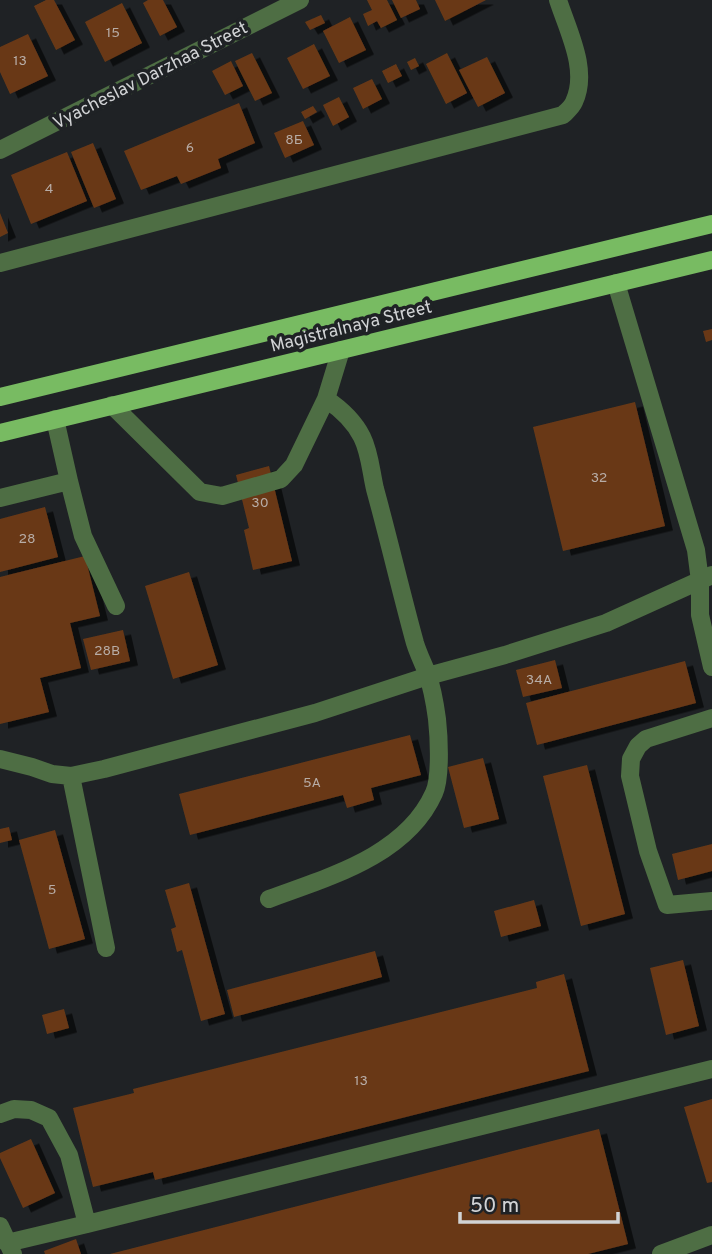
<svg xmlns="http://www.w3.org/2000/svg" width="712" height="1254" font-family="Overpass,sans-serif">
  <defs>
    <filter id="shadow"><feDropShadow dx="8" dy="4.5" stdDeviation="0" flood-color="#0009"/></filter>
  </defs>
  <rect width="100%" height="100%" fill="#1f2225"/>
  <!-- building -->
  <path fill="#693917" filter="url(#shadow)" d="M46,0H54L75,40L56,50L34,6Z
    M148,0H163L177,27L160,36L143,3Z
    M367,0H387L397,20L381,28L377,21L368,26L363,14L372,10Z
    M392,0H416L420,9L401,18Z
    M435,0H486L445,21Z
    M122,3L142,43L105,62L85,22Z
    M321,15L325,23L310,30L305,22Z
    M350,17L366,50L339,63L323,31Z
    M28,34L48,76L10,94L0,72V47Z
    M314,44L330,76L303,89L287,58Z
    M252,53L272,93L255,101L235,61Z
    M447,53L467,93L446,104L426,64Z
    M487,57L505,93L478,107L459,70Z
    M415,58L419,66L411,70L407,62Z
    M231,61L243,86L225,95L212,71Z
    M396,64L402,76L388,83L382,71Z
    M372,79L382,99L363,109L353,88Z
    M339,97L349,117L333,126L323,105Z
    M239,103L255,143L218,159L221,168L181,184L177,176L141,190L124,151Z
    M313,106L317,112L305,119L301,112Z
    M303,121L314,145L285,158L274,133Z
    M93,143L116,199L94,208L71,152Z
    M67,152L87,201L31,224L11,175Z
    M0,213L8,233L0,237Z
    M712,329V340L706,342L703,331Z
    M635,402L665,526L563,551L533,427Z
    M269,466L292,561L253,570L244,530L249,528L236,475Z
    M45,507L58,557L0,572V519Z
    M85,556L100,616L70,623L81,668L40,678L49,712L0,724V577Z
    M189,572L218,665L173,679L145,586Z
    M123,630L130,661L91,670L83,639Z
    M555,660L562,688L523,697L516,670Z
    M685,661L696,703L537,745L526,703Z
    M410,735L421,775L371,788L374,800L347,808L343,795L190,835L179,794Z
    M483,758L499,819L464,828L448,767Z
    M587,765L625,914L581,926L543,776Z
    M9,827L12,840L0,843V829Z
    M55,830L85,939L49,949L19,840Z
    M712,844V871L678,880L672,854Z
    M189,883L225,1014L201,1021L182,950L177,952L171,929L176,927L165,890Z
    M534,900L541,926L501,937L494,911Z
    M375,951L382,977L234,1017L227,990Z
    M683,960L699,1026L666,1035L650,968Z
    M564,974L589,1071L155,1180L153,1172L93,1187L73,1108L134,1093L133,1089L537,988L536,982Z
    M64,1009L69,1028L47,1034L42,1015Z
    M712,1099V1182L707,1183L684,1107Z
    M599,1129L628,1244L588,1254H110Z
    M31,1139L55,1193L23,1208L0,1158V1153Z
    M76,1239L81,1254H45L44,1251Z"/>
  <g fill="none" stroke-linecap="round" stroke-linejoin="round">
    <!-- minor -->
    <path stroke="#4e6e44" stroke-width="18" d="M0,150L300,0
      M0,263L563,115C567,111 572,107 574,102C589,70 568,31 558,0
      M616,283L696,550L700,581V615L712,667
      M112,405L200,492L222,496L281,479L294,465L326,399L341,350
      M55,419L69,481
      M0,498L69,481L83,536L116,606
      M712,718L646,739L638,746L631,759L630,776L648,851L667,905L712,901
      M0,759L32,767L52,774L71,776L104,769L315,713L428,676L505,655L606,623L712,575
      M71,776L106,948
      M269,899C328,877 406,856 434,793C441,778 439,737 437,719C435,704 432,687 427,673C423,663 418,653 415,643C401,592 389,540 375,489C371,472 370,453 362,437C354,421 341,409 326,399
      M0,1114L14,1109L31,1110L49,1118L69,1155L87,1224
      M0,1226L13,1254
      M7,1243L87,1224L712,1069
      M661,1254L712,1235"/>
    <!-- major -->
    <path stroke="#78bb62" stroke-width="18" d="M0,397L712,224
      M0,433L712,260"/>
  </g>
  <g text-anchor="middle" stroke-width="7" stroke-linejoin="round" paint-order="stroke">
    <!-- number labels -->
    <g font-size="14" fill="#b7aca6">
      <text x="113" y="37">15</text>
      <text x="20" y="65">13</text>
      <text x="294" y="144">8Б</text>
      <text x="190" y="152">6</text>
      <text x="49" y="193">4</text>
      <text x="599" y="482">32</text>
      <text x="260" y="507">30</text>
      <text x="27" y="543">28</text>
      <text x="107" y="655">28В</text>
      <text x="539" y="684">34А</text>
      <text x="312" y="787">5А</text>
      <text x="52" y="894">5</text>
      <text x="361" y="1085">13</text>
    </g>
    <!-- street labels -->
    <g font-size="18" fill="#d1d3d5" stroke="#1f2225">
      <text transform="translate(150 75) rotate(-27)" y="6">Vyacheslav Darzhaa Street</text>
      <text transform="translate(351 326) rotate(-14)" y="6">Magistralnaya Street</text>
    </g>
  </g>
  <!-- scale -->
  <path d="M460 1212v10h158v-10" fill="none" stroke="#d1d3d5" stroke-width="3.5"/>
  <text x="470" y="1212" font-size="21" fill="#d1d3d5" stroke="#1f2225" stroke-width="5" paint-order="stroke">50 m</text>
</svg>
